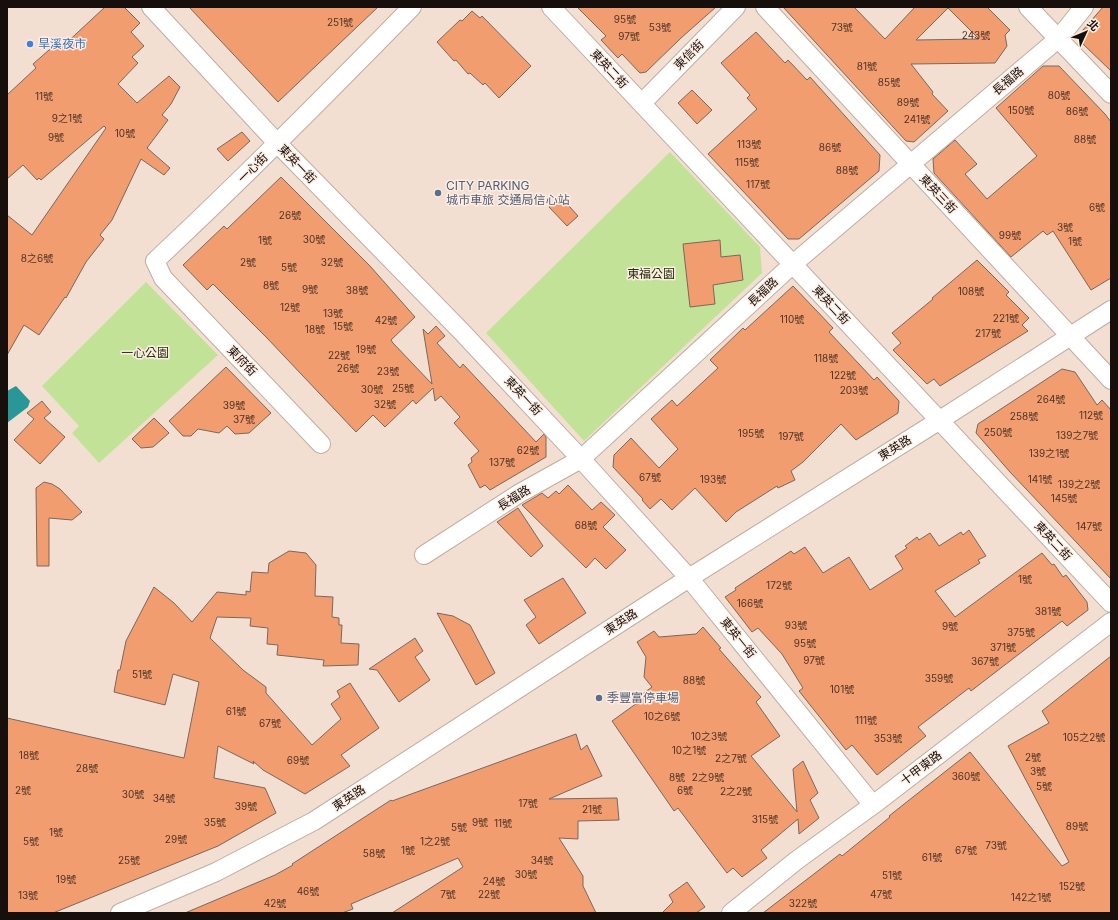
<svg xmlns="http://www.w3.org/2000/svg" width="1118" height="920" font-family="Inter,'Noto Sans TC',sans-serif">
  <rect width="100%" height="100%" fill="#f3dfd2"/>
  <!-- green -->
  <path fill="#c2e397" d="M670,152L760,247L762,273L584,441L486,333Z
    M146,282L218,355L99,463L72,433L79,426L42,386Z"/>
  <!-- water -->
  <path fill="#299798" d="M16,386L30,401L28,407L7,423V391Z"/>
  <!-- building -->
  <path fill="#f29d6f" stroke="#7a675e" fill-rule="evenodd" d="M105,7H124L140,23L131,32L144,46L132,57L138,63L118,84L137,103L169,76L180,87L171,104L162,115L168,120L147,148L170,168L164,175L141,159L112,220L100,235L104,239L86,262L66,298L65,297L39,335L24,325L7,355V215L32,235L106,128L104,126L41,180L39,178L37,180L23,165L7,179V95L36,68L33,64L57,43L62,47Z
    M189,7H378L278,102Z
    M577,7H716L681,38L646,72L640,73L622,54L618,58L601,40L606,36Z
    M783,7H854L885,39L915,7H987L1010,30L1005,35L1007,46L995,63L911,64L933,92L932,94L948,111L914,142L906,141ZM948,8L979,39L916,40Z
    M1103,7H1111V71L1083,44V30Z
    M472,11L480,18L482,16L531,66L499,98L485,83L483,85L470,73L468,74L456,60L454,61L437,42L460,20L462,21Z
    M756,32L785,63L788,60L807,80L810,77L880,155L879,171L799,239H788L708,154L757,109L747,98L750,95L721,63Z
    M1043,66H1059L1105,114L1111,122V278L1091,290L1053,231L1047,235L1043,231L1011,257L934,173L933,159L955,140L977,164L965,174L987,199L1037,156L996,108Z
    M692,90L712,110L697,124L678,103Z
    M242,132L250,141L228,161L217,149Z
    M281,177L370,266L415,317L391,340L393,343L432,384L423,329L428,334L436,326L445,336L437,343L460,368L463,364L536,442L544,434L546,437V457L490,490L485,485L480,488L468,465L472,462L471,458L479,451L454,423L460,417L441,396L435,401L433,388L416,404L413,400L385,427L373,415L356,432L267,338L213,284L207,290L183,265L224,226L227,229Z
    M560,196L578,216L567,226L549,207Z
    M720,240L721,257L740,255L743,280L713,285L715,304L690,307L683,244Z
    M977,260L1009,292L1006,295L1029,318L1022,325L1028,331L940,386L934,379L927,384L893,350L901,343L892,333L933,299L932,298Z
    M793,286L833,328L829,332L874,380L877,377L899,401L898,413L856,440L841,424L803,462L791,471L795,480L778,488L777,486L736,512L726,522L695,488L672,510L661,499L650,509L642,500L643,499L613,467L614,455L631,438L659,468L678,449L651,419L672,400L677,406L718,368L710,360L743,328L745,330Z
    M226,367L271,413L249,433L235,434L227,426L219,433L198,429L191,436H183L169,421Z
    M1062,369L1075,372L1097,405L1102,400L1111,410V579L1010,472L976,433L978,424Z
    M42,401L51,412L44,418L65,437L40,464L14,440L34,419L27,413Z
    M154,418L169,433L153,447L141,448L132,439Z
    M44,482L52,484L60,489L82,512L72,520L49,518V566H37L36,488Z
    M568,485L592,510L601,502L615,515L603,527L626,550L606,569L595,558L586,568L522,505L542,493L548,498L556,491L559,494Z
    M518,508L543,546L531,557L497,522Z
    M969,530L986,556L978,560L980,563L935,591L955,617L1042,553L1052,565L1054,564L1063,577L1066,575L1087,602L1088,610L1067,626L1062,621L971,691L969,688L918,727L926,736L877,775L852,745L846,750L799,691L803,688L782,654L758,628L752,632L725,597L736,590L735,588L791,551L794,554L805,547L823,573L849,557L870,590L903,569L895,556L907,548L905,546L917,537L919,540L930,533L939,546L961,532L963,535Z
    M289,551L306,553L316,565L315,596L333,597L332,617L339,618V625H342L341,643L359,644L358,665L323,666L324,660L277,655L278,645L267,644L268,628L250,626L251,618L217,617L210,638L243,670L266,687V693L312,745L341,719L331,704L340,697L337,691L350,683L379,728L341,755L350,766L305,794L263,770L253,761L254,764L218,746L214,778L265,788L276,813L218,846L53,913H7V718L184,758L199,682L173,674L165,705L114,692L118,670H120L126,641L154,587L174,603L192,622L217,592L246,595V591L250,592L252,572L268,573L269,563Z
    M563,578L586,613L539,644L526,625L536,617L524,600Z
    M437,613L453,616L470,625L495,673L476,685Z
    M703,627L721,648L719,649L761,697L756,702L780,736L751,756L797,812L793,769L803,761L818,793L810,800L819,818L799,834L798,819L761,850L767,858L742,877L733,868L727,873L678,808L674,811L612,721L644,698L641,695L652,687L644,677L646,657L637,642L654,631L659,637L696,634Z
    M415,638L423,651L415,657L430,680L399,702L377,670L369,669Z
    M1111,656V913H763L840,854L842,856L890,817L889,816L970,752L1062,866L1069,862L1008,746L1049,723L1042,711Z
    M576,734L581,750L587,745L602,776L549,799L617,798L619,820L578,821V839L559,838L583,876V886L596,913H392L463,867L458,858L351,904L353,909L342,913H185L275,875L293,865L292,864L391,800L392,801Z
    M687,882L705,907L696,913H662L673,902L669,895Z"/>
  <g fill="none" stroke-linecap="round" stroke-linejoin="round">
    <!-- street casing -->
    <g stroke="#c0ada0" stroke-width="20">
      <path id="street" d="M151,7L278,144L461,331L581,459L689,578L873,805
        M551,7L1111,603
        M765,7L1111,380
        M1028,7L1111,94
        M642,103L736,7
        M321,444L163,278L155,261C243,179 328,93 412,7
        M424,555L520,493L581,459L793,264L1059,38L1084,7
        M120,913L216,872L314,821L689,578L940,420L1111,310
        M731,913L797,860L873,805L1111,622"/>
    </g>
    <!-- street -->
    <use href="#street" stroke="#fff" stroke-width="18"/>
  </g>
  <!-- markers -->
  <circle fill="#3f7fe0" stroke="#fdede3" stroke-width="1.5" cx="30" cy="44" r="4"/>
  <g fill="#5c6f8a" stroke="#fdede3" stroke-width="1.5">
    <circle cx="438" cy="193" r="4"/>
    <circle cx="599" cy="698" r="4"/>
  </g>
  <g text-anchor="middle" stroke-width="3" stroke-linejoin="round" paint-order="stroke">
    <!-- number labels -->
    <g font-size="10" fill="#4d3224">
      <text x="625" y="23">95號</text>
      <text x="340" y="26">251號</text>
      <text x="660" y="31">53號</text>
      <text x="842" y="31">73號</text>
      <text x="976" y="39">243號</text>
      <text x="629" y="40">97號</text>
      <text x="867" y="70">81號</text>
      <text x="889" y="86">85號</text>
      <text x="1059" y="99">80號</text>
      <text x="44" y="100">11號</text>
      <text x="908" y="106">89號</text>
      <text x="1021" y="114">150號</text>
      <text x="1077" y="115">86號</text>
      <text x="67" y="122">9之1號</text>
      <text x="917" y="123">241號</text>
      <text x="125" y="137">10號</text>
      <text x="56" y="141">9號</text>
      <text x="1085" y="143">88號</text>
      <text x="749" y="148">113號</text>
      <text x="830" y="151">86號</text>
      <text x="747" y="166">115號</text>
      <text x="847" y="174">88號</text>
      <text x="758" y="188">117號</text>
      <text x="1097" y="211">6號</text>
      <text x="290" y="219">26號</text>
      <text x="1065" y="231">3號</text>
      <text x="1010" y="239">99號</text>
      <text x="314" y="243">30號</text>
      <text x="265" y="244">1號</text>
      <text x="1075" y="245">1號</text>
      <text x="37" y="262">8之6號</text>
      <text x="248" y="266">2號</text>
      <text x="332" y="266">32號</text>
      <text x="289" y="271">5號</text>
      <text x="271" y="289">8號</text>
      <text x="310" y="293">9號</text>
      <text x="357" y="294">38號</text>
      <text x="971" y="295">108號</text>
      <text x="290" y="311">12號</text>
      <text x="333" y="317">13號</text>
      <text x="1006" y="322">221號</text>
      <text x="792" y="323">110號</text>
      <text x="386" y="324">42號</text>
      <text x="343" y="330">15號</text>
      <text x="315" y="333">18號</text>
      <text x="988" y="337">217號</text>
      <text x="366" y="353">19號</text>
      <text x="339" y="359">22號</text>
      <text x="826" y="362">118號</text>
      <text x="348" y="372">26號</text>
      <text x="388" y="375">23號</text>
      <text x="843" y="379">122號</text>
      <text x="403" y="392">25號</text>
      <text x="372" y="393">30號</text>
      <text x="854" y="394">203號</text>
      <text x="1051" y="403">264號</text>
      <text x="385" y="408">32號</text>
      <text x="234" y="409">39號</text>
      <text x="1091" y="419">112號</text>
      <text x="1024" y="420">258號</text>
      <text x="244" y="423">37號</text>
      <text x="998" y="436">250號</text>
      <text x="751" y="437">195號</text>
      <text x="1077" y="439">139之7號</text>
      <text x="791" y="440">197號</text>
      <text x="528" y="454">62號</text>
      <text x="1049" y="457">139之1號</text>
      <text x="502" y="466">137號</text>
      <text x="650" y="481">67號</text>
      <text x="713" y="483">193號</text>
      <text x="1040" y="483">141號</text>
      <text x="1079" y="488">139之2號</text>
      <text x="1064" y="502">145號</text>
      <text x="586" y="529">68號</text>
      <text x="1089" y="530">147號</text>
      <text x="1025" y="583">1號</text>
      <text x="779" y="589">172號</text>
      <text x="750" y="607">166號</text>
      <text x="1048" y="615">381號</text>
      <text x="796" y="629">93號</text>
      <text x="950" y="630">9號</text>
      <text x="1021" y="636">375號</text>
      <text x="805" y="647">95號</text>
      <text x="1003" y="651">371號</text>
      <text x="814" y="664">97號</text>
      <text x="985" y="665">367號</text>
      <text x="142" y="678">51號</text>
      <text x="939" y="682">359號</text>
      <text x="694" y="684">88號</text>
      <text x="842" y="693">101號</text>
      <text x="236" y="715">61號</text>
      <text x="662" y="720">10之6號</text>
      <text x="866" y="724">111號</text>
      <text x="270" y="727">67號</text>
      <text x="709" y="740">10之3號</text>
      <text x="1084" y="741">105之2號</text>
      <text x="888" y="742">353號</text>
      <text x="689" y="754">10之1號</text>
      <text x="29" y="759">18號</text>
      <text x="1033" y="761">2號</text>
      <text x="731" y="762">2之7號</text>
      <text x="298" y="764">69號</text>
      <text x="87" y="772">28號</text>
      <text x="1038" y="775">3號</text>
      <text x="966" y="780">360號</text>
      <text x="677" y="781">8號</text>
      <text x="708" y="781">2之9號</text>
      <text x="1044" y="790">5號</text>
      <text x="23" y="794">2號</text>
      <text x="685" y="794">6號</text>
      <text x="736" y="795">2之2號</text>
      <text x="133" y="798">30號</text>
      <text x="164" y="802">34號</text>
      <text x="528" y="807">17號</text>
      <text x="246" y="810">39號</text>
      <text x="592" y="813">21號</text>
      <text x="765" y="823">315號</text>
      <text x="215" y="826">35號</text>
      <text x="480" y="826">9號</text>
      <text x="503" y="827">11號</text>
      <text x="1077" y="830">89號</text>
      <text x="459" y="831">5號</text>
      <text x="56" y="836">1號</text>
      <text x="176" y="843">29號</text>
      <text x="31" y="845">5號</text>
      <text x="435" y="845">1之2號</text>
      <text x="996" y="849">73號</text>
      <text x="408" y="854">1號</text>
      <text x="966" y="854">67號</text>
      <text x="374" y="857">58號</text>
      <text x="932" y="861">61號</text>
      <text x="129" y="864">25號</text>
      <text x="542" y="864">34號</text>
      <text x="526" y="878">30號</text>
      <text x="892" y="879">51號</text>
      <text x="66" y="883">19號</text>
      <text x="494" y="885">24號</text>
      <text x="1072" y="890">152號</text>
      <text x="308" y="895">46號</text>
      <text x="448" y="898">7號</text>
      <text x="489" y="898">22號</text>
      <text x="881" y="898">47號</text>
      <text x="28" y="899">13號</text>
      <text x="1031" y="901">142之1號</text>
      <text x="275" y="907">42號</text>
      <text x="803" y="907">322號</text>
    </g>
    <!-- shop labels -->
    <g font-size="12" fill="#366cbe" stroke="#fdede3" text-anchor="start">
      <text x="38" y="48">旱溪夜市</text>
    </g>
    <!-- street labels -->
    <g font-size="12" fill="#160f0b" stroke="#fdede3">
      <text transform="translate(689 55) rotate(-45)" y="4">東信街</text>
      <text transform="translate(609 69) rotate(47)" y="4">東英二街</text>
      <text transform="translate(1008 81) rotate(-40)" y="4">長福路</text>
      <text transform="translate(297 164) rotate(46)" y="4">東英一街</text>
      <text transform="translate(253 168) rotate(-45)" y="4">一心街</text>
      <text transform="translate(938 194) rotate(47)" y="4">東英三街</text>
      <text transform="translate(763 292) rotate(-43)" y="4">長福路</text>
      <text transform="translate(831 305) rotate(47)" y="4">東英二街</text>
      <text transform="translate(242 361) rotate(46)" y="4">東府街</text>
      <text transform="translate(523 396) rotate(47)" y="4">東英一街</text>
      <text transform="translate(895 448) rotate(-32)" y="4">東英路</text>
      <text transform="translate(514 498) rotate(-32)" y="4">長福路</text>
      <text transform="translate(1053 541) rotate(47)" y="4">東英二街</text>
      <text transform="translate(621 622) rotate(-33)" y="4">東英路</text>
      <text transform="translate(738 638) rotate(51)" y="4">東英一街</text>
      <text transform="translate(921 768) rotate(-37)" y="4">十甲東路</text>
      <text transform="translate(349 798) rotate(-33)" y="4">東英路</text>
    </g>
    <!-- service labels -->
    <g font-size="12" fill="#4e5e75" stroke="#fdede3" text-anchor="start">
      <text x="446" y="190">CITY PARKING<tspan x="446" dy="14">城市車旅 交通局信心站</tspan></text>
      <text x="607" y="702">季豐富停車場</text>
    </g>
    <!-- park labels -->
    <g font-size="12" fill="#212e0b" stroke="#fdede3">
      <text x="651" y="278">東福公園</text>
      <text x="145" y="357">一心公園</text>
    </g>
  </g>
  <!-- border -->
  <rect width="1118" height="920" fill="none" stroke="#160f0b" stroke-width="16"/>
  <!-- north arrow -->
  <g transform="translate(1086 32) rotate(46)" stroke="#fdede3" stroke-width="3" paint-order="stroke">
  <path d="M0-3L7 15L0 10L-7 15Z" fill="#160f0b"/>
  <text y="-6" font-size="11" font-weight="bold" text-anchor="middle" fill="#160f0b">北</text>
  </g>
</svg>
